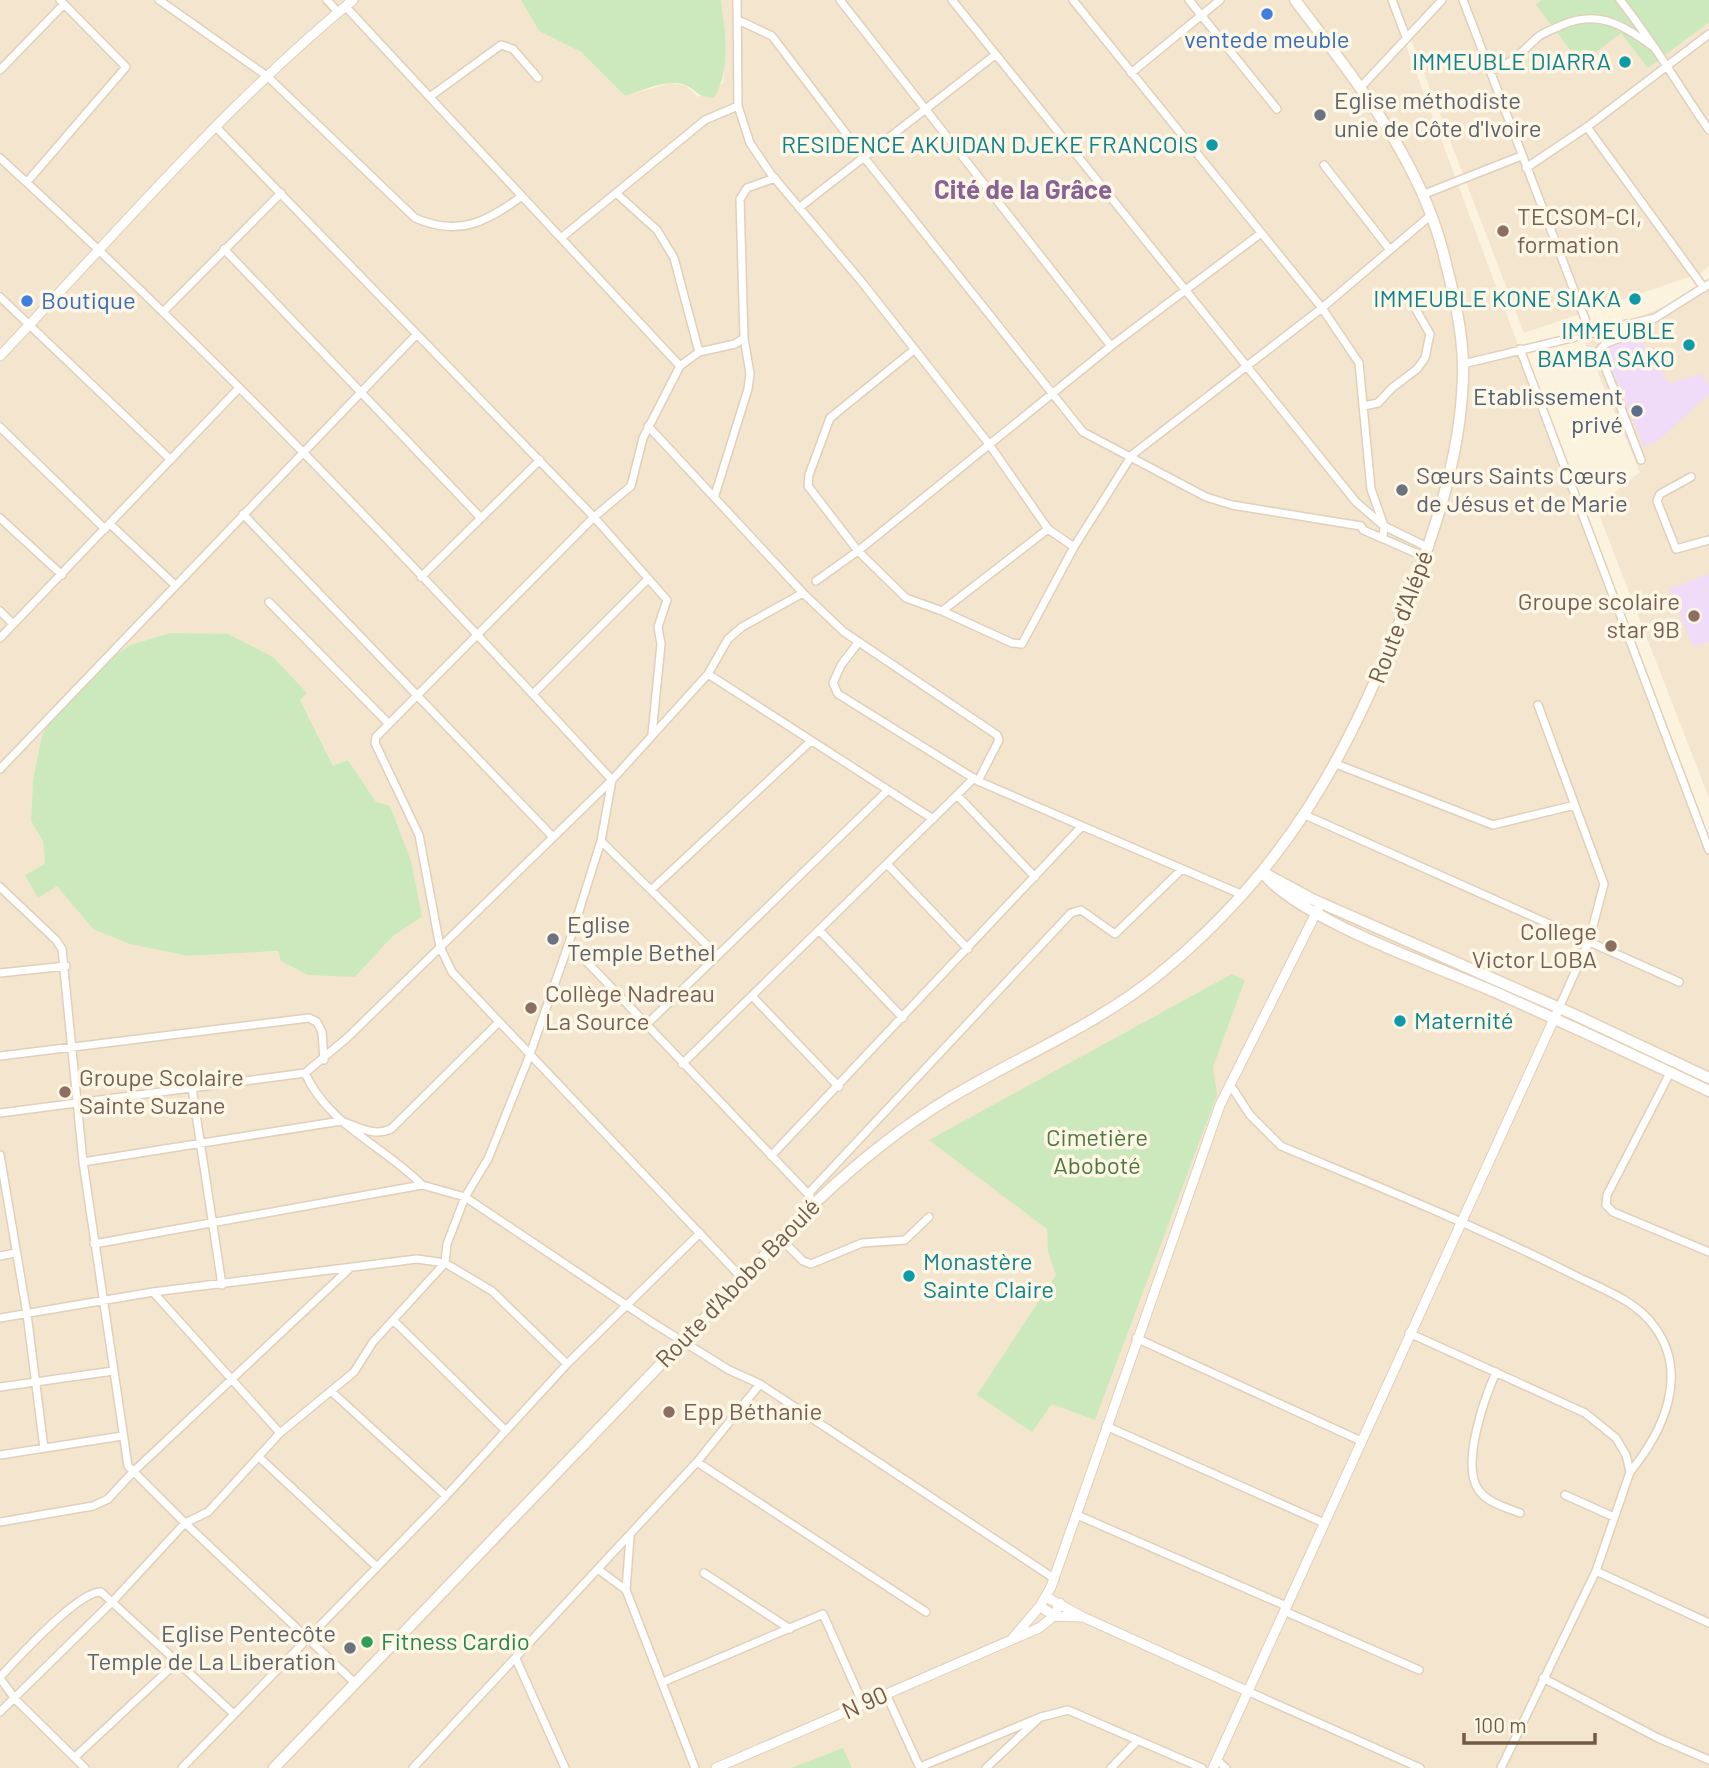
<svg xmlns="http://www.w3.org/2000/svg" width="1709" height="1768" font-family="Barlow,sans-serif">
  <rect width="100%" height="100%" fill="#fcf3df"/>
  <!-- residential -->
  <path fill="#f4e5ce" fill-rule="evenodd" d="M0,0H521L539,31L581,52L625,96L671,83L686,86L698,97L723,83L726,51L721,0H1389L1709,855V1768H0ZM170,633L300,700L333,766L348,760L376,802L422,917L393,936L355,977L279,951L188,956L93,929L57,885L38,898L45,864L43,841L31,821L33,779L42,735L74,684L130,645Z
    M1396,0H1709V266L1701,273L1524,333Z
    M1709,290V798L1596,507L1640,472L1583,338Z"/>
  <!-- education -->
  <path fill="#f0dcf8" d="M1620,342H1642L1669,383L1702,374L1709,385V394L1658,441L1644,447L1603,348Z
    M1709,574V642L1693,647L1669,589Z"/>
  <!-- green -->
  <path fill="#cce9be" d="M521,0H721C725,33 732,67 714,98C694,96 699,91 685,85C667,78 642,91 625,96L581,52L539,31Z
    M1541,0H1709V22L1648,68L1621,33L1581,64L1536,5Z
    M170,633L228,634L273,657L307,693L300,700L333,766L348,760L376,802L390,806L411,861L422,917L393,936L355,977L308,975L281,961L278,951L188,956L130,944L93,929L57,886L38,898L25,875L45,864L43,841L31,821L33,779L42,735L74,684L130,645Z
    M1232,974L1245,980L1213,1067L1217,1095L1095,1420L1052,1404L1032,1432L977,1395L1056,1275L1048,1252L1047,1229L929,1140Z
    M843,1748L852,1768H791Z"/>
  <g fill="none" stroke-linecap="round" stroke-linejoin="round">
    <!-- minor casing -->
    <g stroke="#e0d0bb" stroke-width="10">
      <path id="minor" d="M159,0L267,76L415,218C459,237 487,222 522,196
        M327,0L338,12
        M737,0L738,106L750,143L771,174L861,281L989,444L1048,529
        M840,0L1111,346
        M952,0L1356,502L1384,526L1429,548
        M1073,0L1322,308L1359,363L1371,489L1384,526L1383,537
        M1189,0L1277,109
        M1392,0L1406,37
        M1463,0L1590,332
        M1620,0C1653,41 1679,87 1709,130
        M345,6L680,366
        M738,20L772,36L863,156L1083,432L1206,497L1232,505L1361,526L1363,530L1425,557
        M0,70L64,4
        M1490,71C1512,65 1522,51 1538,37C1544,32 1554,29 1562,25C1600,9 1624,26 1655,48
        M1131,73L1220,0
        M1361,87L1442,0
        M431,96L501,45L513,49L538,78
        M216,127L594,517L376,737L375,743L419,835L440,947L452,972L741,1277
        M1587,127L1704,288
        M0,158C215,354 415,566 612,780L601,841L569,943L529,1057L488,1159L465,1197L447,1244L445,1263L373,1342L354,1372L280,1433L208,1512L185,1523L113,1601L0,1712
        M1324,165L1390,250
        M1526,168L1587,127L1709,34
        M27,182L126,67L60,0
        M616,193L657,230L674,258L699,352
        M1422,195L1521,156
        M800,207L995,55
        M561,238L705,120L738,106
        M224,249L480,517
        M0,297L170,459
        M164,311L281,193
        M1626,324L1622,337L1605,344L1599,351L1641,460
        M915,349L830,418L809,475L808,486L858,551L906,598L942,611L1048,529L1074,547L1132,455L1322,308L1431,215
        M1520,349L1709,850
        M1463,364L1655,318L1709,284
        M1364,406L1378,403L1392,388L1417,369L1425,358L1430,334L1414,306
        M648,426L803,593L844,632L997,735L999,740L978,781
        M0,427L105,529
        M1691,477L1660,494L1657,501L1676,549L1709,540
        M715,495L748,389L750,374L744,338
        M243,514L553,837
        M0,518L62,575
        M110,524L175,585
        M421,577L540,460
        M816,581L858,551L1111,346L1260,234
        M269,602L389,724
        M0,611L13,624
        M942,611L1012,643L1022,644L1074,547
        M0,638L239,388
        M858,643L841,665L833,683L838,694L978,781L1082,826
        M708,674L933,819
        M533,694L648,579
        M1538,705L1604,884L1589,941L1559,1008
        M652,734L661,644L658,627L667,600L594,517L631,486L643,438L680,366L699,352L735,344L744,338L740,199L747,188L775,178
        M1336,764L1493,825L1575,805
        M0,769L416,335
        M957,795L974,778
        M1305,815L1679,982
        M601,841L717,955
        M887,864L968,949
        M0,887L56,940L62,949L83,1162L128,1466L185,1523L355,1683
        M651,890L811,741
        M819,930L903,1018
        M569,943L810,1196
        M0,973L66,966
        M752,996L839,1087
        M645,1026L888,790
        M0,1056L309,1018L317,1022L322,1032L324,1060
        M682,1064L957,795L1035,877
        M305,1073C328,1125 384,1146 422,1185
        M1670,1073L1607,1195L1606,1205L1613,1212L1709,1252
        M1231,1086L1250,1115L1281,1146C1379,1187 1479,1227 1574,1275C1602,1289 1635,1300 1654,1326C1690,1374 1663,1432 1630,1472
        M192,1088L222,1285
        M0,1113L305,1073L347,1038L612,780L708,674L728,639L742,627L803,593
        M0,1155L27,1314L44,1448
        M771,1156L1082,826L1243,895
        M83,1162L341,1121C359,1127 374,1137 391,1129L498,1023
        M808,1194L1071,913L1081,910L1115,934L1181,870
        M780,1238L803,1261L811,1264L862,1243L905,1240L929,1217
        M94,1244L422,1185L465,1197L653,1323L729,1370L760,1384L1055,1579
        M0,1256L15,1253
        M153,1292L280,1433
        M0,1318L153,1292L417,1259L445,1263L492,1291L567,1364
        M393,1320L505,1430
        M1409,1333L1585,1413L1616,1438L1626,1455L1630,1472L1596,1571L1501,1768
        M1136,1338L1361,1441
        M1496,1372C1485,1397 1461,1463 1478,1489C1487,1503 1505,1507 1520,1513
        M0,1387L113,1371
        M332,1392L446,1496
        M1106,1426L1324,1523
        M0,1455L122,1436
        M260,1458L377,1567
        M697,1462L926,1612
        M1565,1495L1614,1517
        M1077,1515L1286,1606
        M0,1522L93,1506L108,1499L133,1472L349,1269
        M630,1537L626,1590L695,1768
        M599,1570L626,1590
        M1596,1571L1709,1623
        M704,1573L790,1629
        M1284,1611L1419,1670
        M516,1659L565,1768
        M0,1677C18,1658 78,1591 101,1592L234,1714
        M0,1678L15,1699L85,1768
        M1543,1678L1658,1738L1709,1760
        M663,1682L823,1614L863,1704
        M1247,1691L1420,1768
        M886,1694L920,1768
        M75,1757L177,1662
        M1217,1760L1226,1768
        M920,1767L1041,1717L1068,1710L1202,1768
        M182,1768L446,1496L567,1364L700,1233
        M413,1768L697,1462L760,1384
        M986,1768L1038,1719
        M1111,1768L1137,1741"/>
    </g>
    <!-- tertiary casing -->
    <g stroke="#e0d0bb" stroke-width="11">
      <path id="tertiary" d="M0,356C115,235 224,106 353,0
        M1046,1597L1083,1617L1247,1691
        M1040,1606L1054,1616L1081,1617
        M1013,1638L1040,1606L1051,1587L1220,1105L1319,907
        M716,1768L1039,1628L1054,1616L1060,1603
        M1213,1768L1559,1008"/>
    </g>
    <!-- secondary casing -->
    <g stroke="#e5d1b9" stroke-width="13">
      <path id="secondary" d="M1263,873C1300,920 1436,966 1495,992C1567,1024 1638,1057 1709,1091
        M1266,874L1312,899L1573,1014L1709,1078
        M274,1768L816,1202C857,1163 900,1128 948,1099C1019,1056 1094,1027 1158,975C1289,868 1350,752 1409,598C1437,526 1463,447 1463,368C1463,329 1452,287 1442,248C1416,153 1353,77 1295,0"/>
    </g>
    <!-- minor -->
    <use href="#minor" stroke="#fff" stroke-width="7"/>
    <!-- tertiary -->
    <use href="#tertiary" stroke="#fff" stroke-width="9"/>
    <!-- secondary -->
    <use href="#secondary" stroke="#fff" stroke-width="10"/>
  </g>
  <!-- markers -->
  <g fill="#3f7fe0" stroke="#fff7e6" stroke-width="2.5">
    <circle cx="1267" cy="14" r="7"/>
    <circle cx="27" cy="301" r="7"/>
  </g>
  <g fill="#0f9aa8" stroke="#fff7e6" stroke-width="2.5">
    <circle cx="1625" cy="62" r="7"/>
    <circle cx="1212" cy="145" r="7"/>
    <circle cx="1635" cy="299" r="7"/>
    <circle cx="1689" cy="345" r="7"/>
    <circle cx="1400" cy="1021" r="7"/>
    <circle cx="909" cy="1276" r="7"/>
  </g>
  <g fill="#6b7280" stroke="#fff7e6" stroke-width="2.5">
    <circle cx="1320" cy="115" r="7"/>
    <circle cx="1402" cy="490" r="7"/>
    <circle cx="553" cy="939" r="7"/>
    <circle cx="350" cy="1648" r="7"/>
  </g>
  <g fill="#8d6e63" stroke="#fff7e6" stroke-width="2.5">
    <circle cx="1503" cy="231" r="7"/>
    <circle cx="1694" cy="616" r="7"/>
    <circle cx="1611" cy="946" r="7"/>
    <circle cx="531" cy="1008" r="7"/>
    <circle cx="65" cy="1092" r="7"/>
    <circle cx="669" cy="1412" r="7"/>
  </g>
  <circle fill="#5c6f8a" stroke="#fff7e6" stroke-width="2.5" cx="1637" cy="411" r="7"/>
  <circle fill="#2e9e5b" stroke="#fff7e6" stroke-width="2.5" cx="367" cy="1642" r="7"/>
  <g text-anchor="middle" stroke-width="7" stroke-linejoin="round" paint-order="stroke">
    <!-- shop labels -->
    <g font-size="24" fill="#366cbe" stroke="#fff7e6">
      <text x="1267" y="48">ventede meuble</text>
      <text x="41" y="309" text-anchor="start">Boutique</text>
    </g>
    <!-- culture labels -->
    <g font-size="24" fill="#0d838f" stroke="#fff7e6" text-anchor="end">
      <text x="1611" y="70">IMMEUBLE DIARRA</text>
      <text x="1198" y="153">RESIDENCE AKUIDAN DJEKE FRANCOIS</text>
      <text x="1621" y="307">IMMEUBLE KONE SIAKA</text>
      <text x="1675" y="339">IMMEUBLE<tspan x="1675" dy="28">BAMBA SAKO</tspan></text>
      <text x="1414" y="1029" text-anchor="start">Maternité</text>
      <text x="923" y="1270" text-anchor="start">Monastère<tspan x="923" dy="28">Sainte Claire</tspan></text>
    </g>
    <!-- worship labels -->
    <g font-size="24" fill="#5b616d" stroke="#fff7e6" text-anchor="start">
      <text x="1334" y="109">Eglise méthodiste<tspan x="1334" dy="28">unie de Côte d'Ivoire</tspan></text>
      <text x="1416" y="484">Sœurs Saints Cœurs<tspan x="1416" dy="28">de Jésus et de Marie</tspan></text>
      <text x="567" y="933">Eglise<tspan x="567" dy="28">Temple Bethel</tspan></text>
      <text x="336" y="1642" text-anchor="end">Eglise Pentecôte<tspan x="336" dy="28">Temple de La Liberation</tspan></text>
    </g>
    <!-- education labels -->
    <g font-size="24" fill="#785e54" stroke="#fff7e6" text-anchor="start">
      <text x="1517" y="225">TECSOM-CI,<tspan x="1517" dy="28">formation</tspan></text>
      <text x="1680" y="610" text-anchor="end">Groupe scolaire<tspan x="1680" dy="28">star 9B</tspan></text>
      <text x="1597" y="940" text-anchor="end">College<tspan x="1597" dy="28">Victor LOBA</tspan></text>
      <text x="545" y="1002">Collège Nadreau<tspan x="545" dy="28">La Source</tspan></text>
      <text x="79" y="1086">Groupe Scolaire<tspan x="79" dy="28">Sainte Suzane</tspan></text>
      <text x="683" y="1420">Epp Béthanie</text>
    </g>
    <!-- service labels -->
    <g font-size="24" fill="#4e5e75" stroke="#fff7e6" text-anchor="end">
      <text x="1623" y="405">Etablissement<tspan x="1623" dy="28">privé</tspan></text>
    </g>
    <!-- street labels -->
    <g font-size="24" fill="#735a47" stroke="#fff7e6">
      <text transform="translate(1401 617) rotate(-69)" y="8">Route d'Alépé</text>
      <text transform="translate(738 1283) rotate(-46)" y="8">Route d'Abobo Baoulé</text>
      <text transform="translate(865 1703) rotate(-24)" y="8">N 90</text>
    </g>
    <!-- park labels -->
    <g font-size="24" fill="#4c783f" stroke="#fff7e6">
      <text x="1097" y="1146">Cimetière<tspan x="1097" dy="28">Aboboté</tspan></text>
    </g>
    <!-- leisure labels -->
    <g font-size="24" fill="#27864d" stroke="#fff7e6" text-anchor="start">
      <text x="381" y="1650">Fitness Cardio</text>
    </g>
    <!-- neighbourhood labels -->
    <g font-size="26" font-weight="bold" fill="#896296" stroke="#fff7e6">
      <text x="1023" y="199">Cité de la Grâce</text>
    </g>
  </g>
  <!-- scale -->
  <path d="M1464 1733v10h131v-10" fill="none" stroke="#735a47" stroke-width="3.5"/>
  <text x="1474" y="1733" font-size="21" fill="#735a47" stroke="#fff7e6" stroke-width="5" paint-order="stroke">100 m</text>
</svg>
